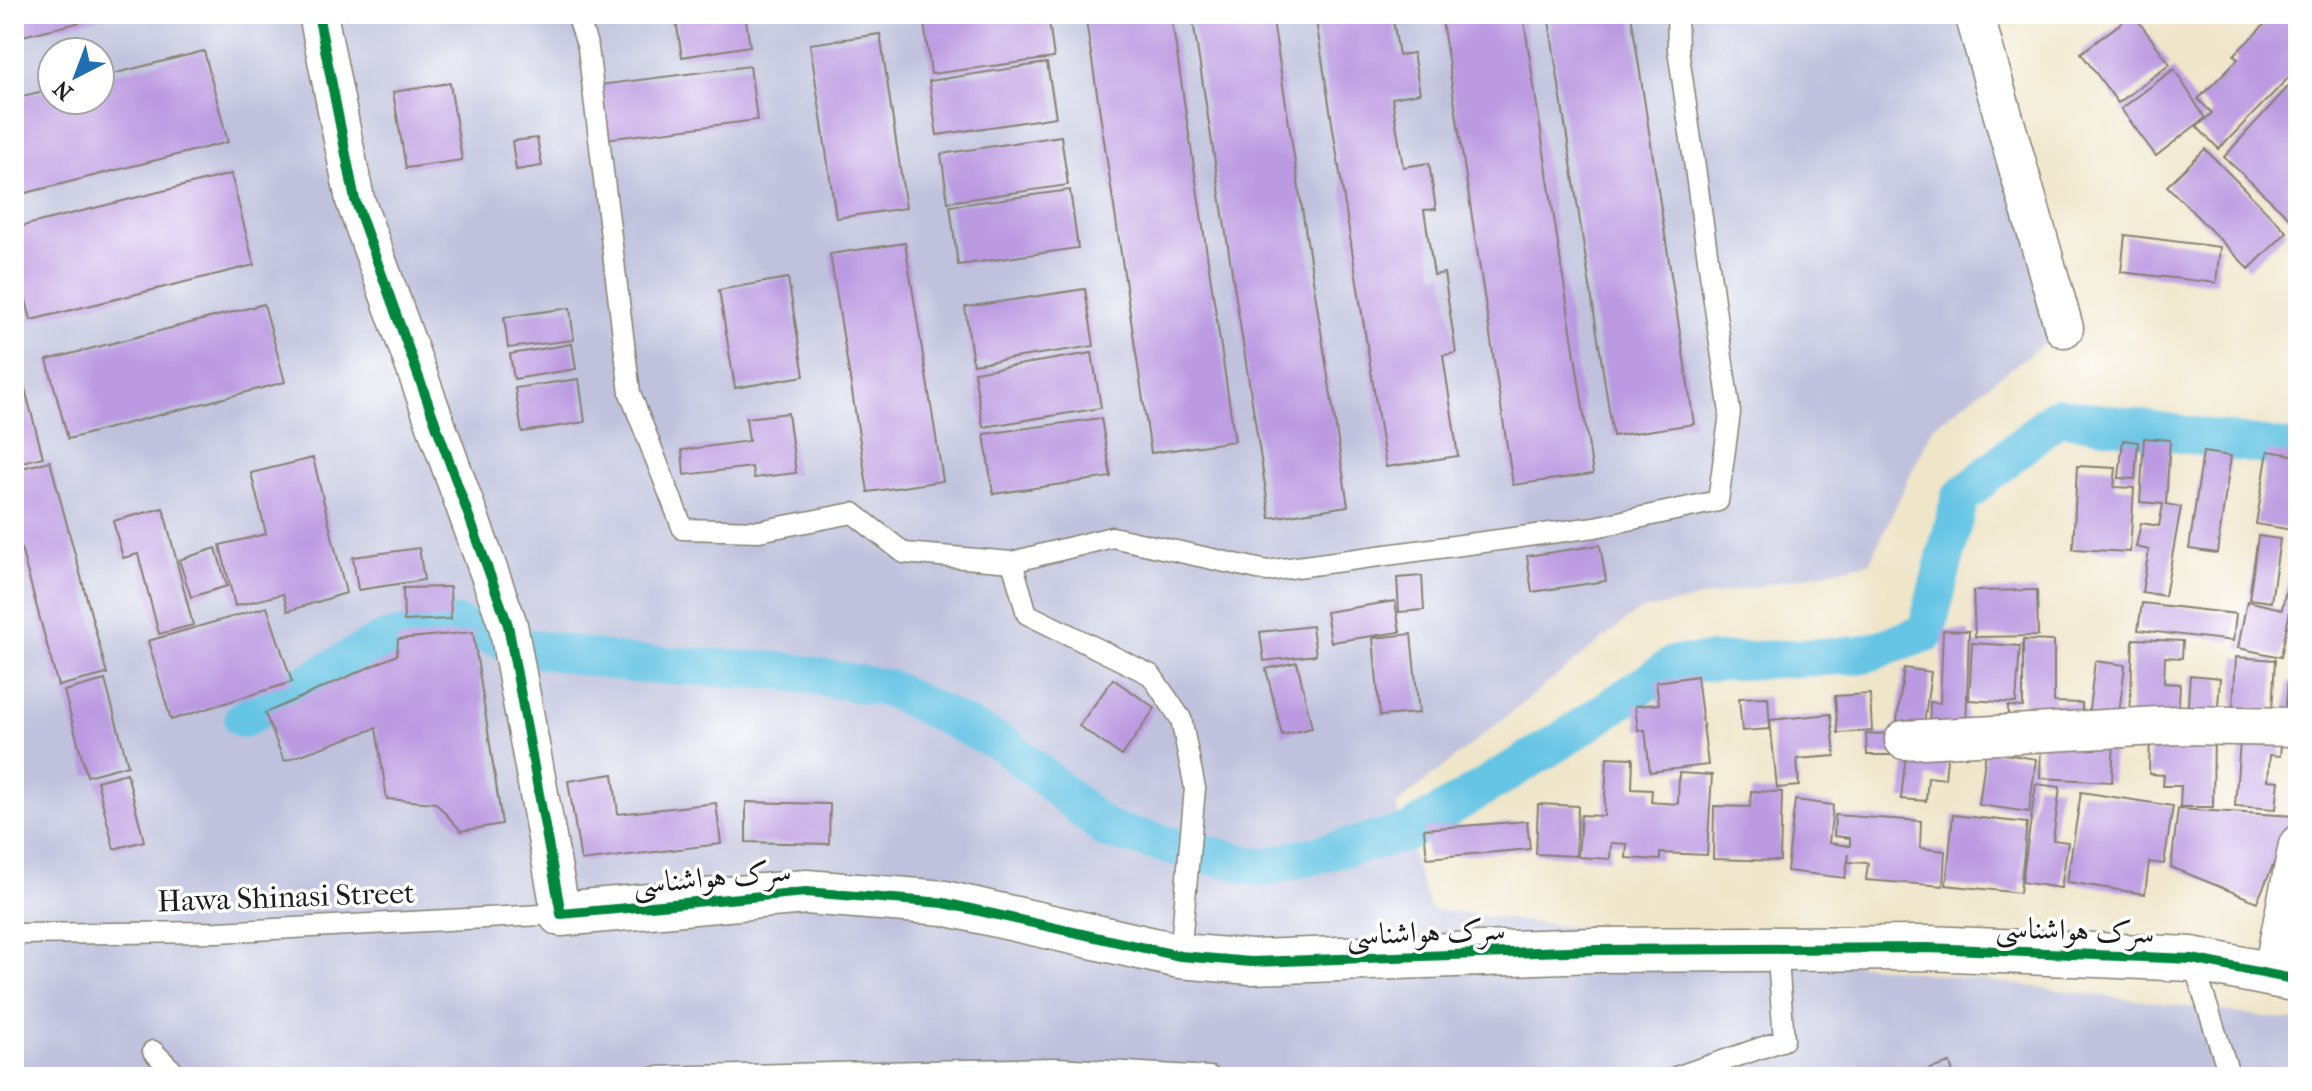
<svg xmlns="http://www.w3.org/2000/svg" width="2312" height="1091" font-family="'IM FELL French Canon',Amiri,serif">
  <rect width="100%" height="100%" fill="#fff"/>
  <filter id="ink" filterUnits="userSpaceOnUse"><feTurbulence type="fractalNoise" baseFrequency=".0125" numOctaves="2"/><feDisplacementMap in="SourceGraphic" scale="16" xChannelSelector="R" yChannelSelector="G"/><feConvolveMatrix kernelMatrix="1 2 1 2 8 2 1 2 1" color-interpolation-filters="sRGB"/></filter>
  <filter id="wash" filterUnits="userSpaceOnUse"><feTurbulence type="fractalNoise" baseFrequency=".006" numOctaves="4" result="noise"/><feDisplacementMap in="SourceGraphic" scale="32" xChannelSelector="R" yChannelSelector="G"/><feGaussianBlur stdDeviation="1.8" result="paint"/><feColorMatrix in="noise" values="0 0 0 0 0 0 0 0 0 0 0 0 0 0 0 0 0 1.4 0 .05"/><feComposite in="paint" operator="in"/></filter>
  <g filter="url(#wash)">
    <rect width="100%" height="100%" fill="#efe5c9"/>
    <!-- industrial -->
    <path fill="#c0c2dd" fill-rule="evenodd" d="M14,14H1974L2064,328L1933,427L1869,563L1638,611L1396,805L1430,909L2298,1021V1077H14ZM52,52H100V100H52Z"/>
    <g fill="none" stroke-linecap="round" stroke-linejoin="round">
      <!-- canal -->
      <path stroke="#66c4e4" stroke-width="38" d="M243,719L381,641L456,625L530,648L632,664L784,671L890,689L1008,747L1107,830L1262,868L1407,833L1562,740L1675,664L1862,655L1926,633L1960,498L2057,416L2298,451"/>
    </g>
    <g id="blocks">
      <!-- building -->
      <path fill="#bb9ae1" d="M14,14H110L111,15L14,38Z
        M720,14H745L750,46L682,57L676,21Z
        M937,14H1048L1054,58L931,74L923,16Z
        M1085,14H1171L1235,441L1151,453Z
        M1192,14H1272L1348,506L1270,518Z
        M1315,14H1392L1399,55L1413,53L1420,93L1392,98L1403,167L1429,163L1436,209L1424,210L1434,275L1444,273L1456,353L1443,355L1458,456L1386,467Z
        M1441,14H1523L1593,474L1513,485Z
        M1548,14H1631L1694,424L1613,436Z
        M2133,14L2170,64L2118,103L2081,53Z
        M2275,14H2298V68L2219,149L2197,127L2212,113L2198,99L2238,59L2234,55Z
        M880,34L906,208L836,218L810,44Z
        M204,51L228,142L14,196V98L52,89V100H100V77Z
        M1047,63L1056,117L937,135L929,81Z
        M750,66L757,120L606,139L599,85Z
        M2174,69L2205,118L2156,156L2121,109Z
        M2298,76V226L2224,157Z
        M450,83L462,160L406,168L393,92Z
        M1061,136L1068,185L948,202L941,154Z
        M537,138L542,166L516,170L512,141Z
        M2205,149L2287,232L2249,269L2167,186Z
        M231,174L254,265L31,320L14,252V228Z
        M1070,190L1078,248L958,265L950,206Z
        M2125,235L2220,247L2216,283L2121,272Z
        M905,243L943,481L868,492L830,254Z
        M788,278L804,376L735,388L719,290Z
        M1085,289L1094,346L973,364L965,307Z
        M264,304L285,382L68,439L47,360Z
        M570,308L574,340L508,348L504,317Z
        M572,344L576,369L514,379L510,354Z
        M14,347L43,457L14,464Z
        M1092,353L1101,408L983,427L974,372Z
        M579,379L585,422L522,432L515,388Z
        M788,413L796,473L754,478L752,467L684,475L682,450L749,441L746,418Z
        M1101,418L1111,477L993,494L984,434Z
        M2144,438L2170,440L2166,504L2181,507L2165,596L2142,592L2149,550L2136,547L2141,523L2159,526L2163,504L2140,502Z
        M2123,440L2138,442L2135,479L2119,478Z
        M2268,451L2298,456V531L2256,524Z
        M2203,452L2231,456L2217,553L2189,549Z
        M313,458L346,593L288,611L283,594L235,606L220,545L266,534L251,473Z
        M50,461L107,674L58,686L14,522V470Z
        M2077,466L2116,468L2114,487L2134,488L2130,552L2073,549Z
        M163,508L193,625L159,634L138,554L123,558L113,521Z
        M2297,535L2298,611L2290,610L2281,657L2238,648L2247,601L2282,609Z
        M2258,536L2280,539L2271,602L2249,599Z
        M1600,545L1606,581L1532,592L1527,556Z
        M216,548L227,586L191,597L179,560Z
        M419,548L424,580L358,590L353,557Z
        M1422,576L1424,610L1399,612L1397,578Z
        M450,587L451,619L404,621L403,588Z
        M2037,590L2038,636L1975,637L1973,591Z
        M1395,601L1400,632L1331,642L1326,612Z
        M2142,603L2236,614L2233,641L2138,630Z
        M267,607L292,682L171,720L148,641Z
        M1312,626L1316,655L1264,661L1260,632Z
        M1943,630L1969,631L1966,731L1929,730L1930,702L1940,703Z
        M473,632L502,824L461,831L436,803L387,799L376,728L284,761L265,713L397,655L398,639Z
        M1411,634L1419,713L1380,716L1373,638Z
        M2133,639L2183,641L2182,658L2165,657L2164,683L2180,684L2178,721L2130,718Z
        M2023,640L2054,641V702L2082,703V725H2008V706L2023,707Z
        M1972,643L2020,646L2016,703L1969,700Z
        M2236,657L2275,660L2272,711L2233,708Z
        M2095,661L2125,665L2118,721L2088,717Z
        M1297,662L1312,728L1282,735L1266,669Z
        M1904,668L1931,672L1923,732L1896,728Z
        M2190,675L2220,678L2217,720L2187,717Z
        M1697,676L1708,765L1650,772L1645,730H1638L1635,706L1659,704L1656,682Z
        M1113,679L1155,708L1122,756L1079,726Z
        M105,680L128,765L87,776L64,691Z
        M2288,681L2298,682V716L2285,715Z
        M1870,694L1872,731L1838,733L1835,696Z
        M1768,697L1770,729L1742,731L1739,698Z
        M1831,714L1835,756L1797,759L1799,786L1777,788L1770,720Z
        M2241,728L2282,731L2280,756L2270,755L2268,780L2279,781L2276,809L2235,806Z
        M2150,730L2214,731L2213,807H2180L2181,786H2163L2164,775L2149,774Z
        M1900,733L1901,755H1867L1866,734Z
        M2041,736L2114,740L2112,782L2040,778Z
        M1907,743L1948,748L1945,779L1928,777L1926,801L1901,799Z
        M1986,751L2036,759L2029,812L1979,805Z
        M1607,757L1633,758L1632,789L1652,790L1651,802L1678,804L1679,773L1712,775L1707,855L1660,853V860L1626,858L1627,844L1611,843L1610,859L1578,857L1581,815L1604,816Z
        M127,773L144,841L114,849L97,781Z
        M613,774L618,814L716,803L721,844L581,861L568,781Z
        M2036,784L2060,787L2053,840L2068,842L2061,888L2022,882Z
        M1751,791L1782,792L1780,861L1713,859L1714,806L1750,807Z
        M2081,792L2173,806L2164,864L2149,862L2145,894L2067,882Z
        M1795,800L1833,805L1829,843L1850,846V838L1834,836L1835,815L1921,821L1920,848L1945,851L1943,886L1866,880L1868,863L1848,862L1849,854L1845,878L1787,871Z
        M746,802L830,804L829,844L746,842Z
        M1538,804L1578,806L1576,856L1536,854Z
        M2178,809L2295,816L2257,902L2171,867Z
        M1953,815L2027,823L2020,893L1946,885Z
        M1527,821L1530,849L1427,858L1424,829Z
        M1950,1063L1954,1077H1908L1907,1076Z"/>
    </g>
  </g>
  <g filter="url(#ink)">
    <use href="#blocks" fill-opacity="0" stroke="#868072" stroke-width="2"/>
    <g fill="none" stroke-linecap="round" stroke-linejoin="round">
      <!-- lane casing -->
      <g stroke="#868072" stroke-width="23">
        <path id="lane" d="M577,14L588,48L630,393L683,529L759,531L853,513L904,553L1012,562L1112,537L1267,571L1595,527L1718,501L1730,413L1678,49L1677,14
          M1012,562L1027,614L1151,675L1181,719L1195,788L1180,956
          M14,934L218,932L561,914
          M2192,959L2230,1077
          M153,1051L179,1077
          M656,1077L1057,1068L1210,1077
          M1676,1077L1784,1040L1777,946"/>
      </g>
      <!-- street casing -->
      <g stroke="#868072" stroke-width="41">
        <path id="street" d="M318,14L355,200L508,625L561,914
          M1974,14L2064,328
          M1904,740L2177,725L2298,727
          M2272,975L2298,845"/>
      </g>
      <!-- secondary casing -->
      <g stroke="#868072" stroke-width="47">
        <path id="secondary" d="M561,914L806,892L944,903L1180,956L1251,962L1596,950L1927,948L2192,959L2298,980"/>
      </g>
      <!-- lane -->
      <use href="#lane" stroke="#fff" stroke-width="20"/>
      <!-- street -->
      <use href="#street" stroke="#fff" stroke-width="38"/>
      <!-- secondary -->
      <use href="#secondary" stroke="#fff" stroke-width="44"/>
      <!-- cycleway casing -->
      <g stroke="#fff" stroke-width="15">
        <path id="cycleway" d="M318,14L355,200L508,625L561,914L806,892L944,903L1180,956L1251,962L1596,950L1927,948L2192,959L2298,980"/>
      </g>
      <!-- cycleway -->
      <use href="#cycleway" stroke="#00873e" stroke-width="10"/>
    </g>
  </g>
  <g text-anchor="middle" stroke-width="7" stroke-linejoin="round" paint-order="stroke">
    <!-- street labels -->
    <g font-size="30" fill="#1c1c1c" stroke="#fff">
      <text transform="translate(712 877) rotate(-5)" y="10">سرک هواشناسی</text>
      <text transform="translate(286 897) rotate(-2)" y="10">Hawa Shinasi Street</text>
      <text transform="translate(2075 930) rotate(2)" y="10">سرک هواشناسی</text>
      <text transform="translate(1426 932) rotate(-2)" y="10">سرک هواشناسی</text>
    </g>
  </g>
  <!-- margin -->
  <rect width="2312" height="1091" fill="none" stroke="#fff" stroke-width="48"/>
  <!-- north arrow -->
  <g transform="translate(76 76) rotate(222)"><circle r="38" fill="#ffffff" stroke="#a4a4a4" stroke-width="2"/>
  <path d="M0-6L14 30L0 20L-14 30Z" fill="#1f6fb2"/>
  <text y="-12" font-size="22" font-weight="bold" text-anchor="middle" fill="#1c1c1c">N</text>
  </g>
</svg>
